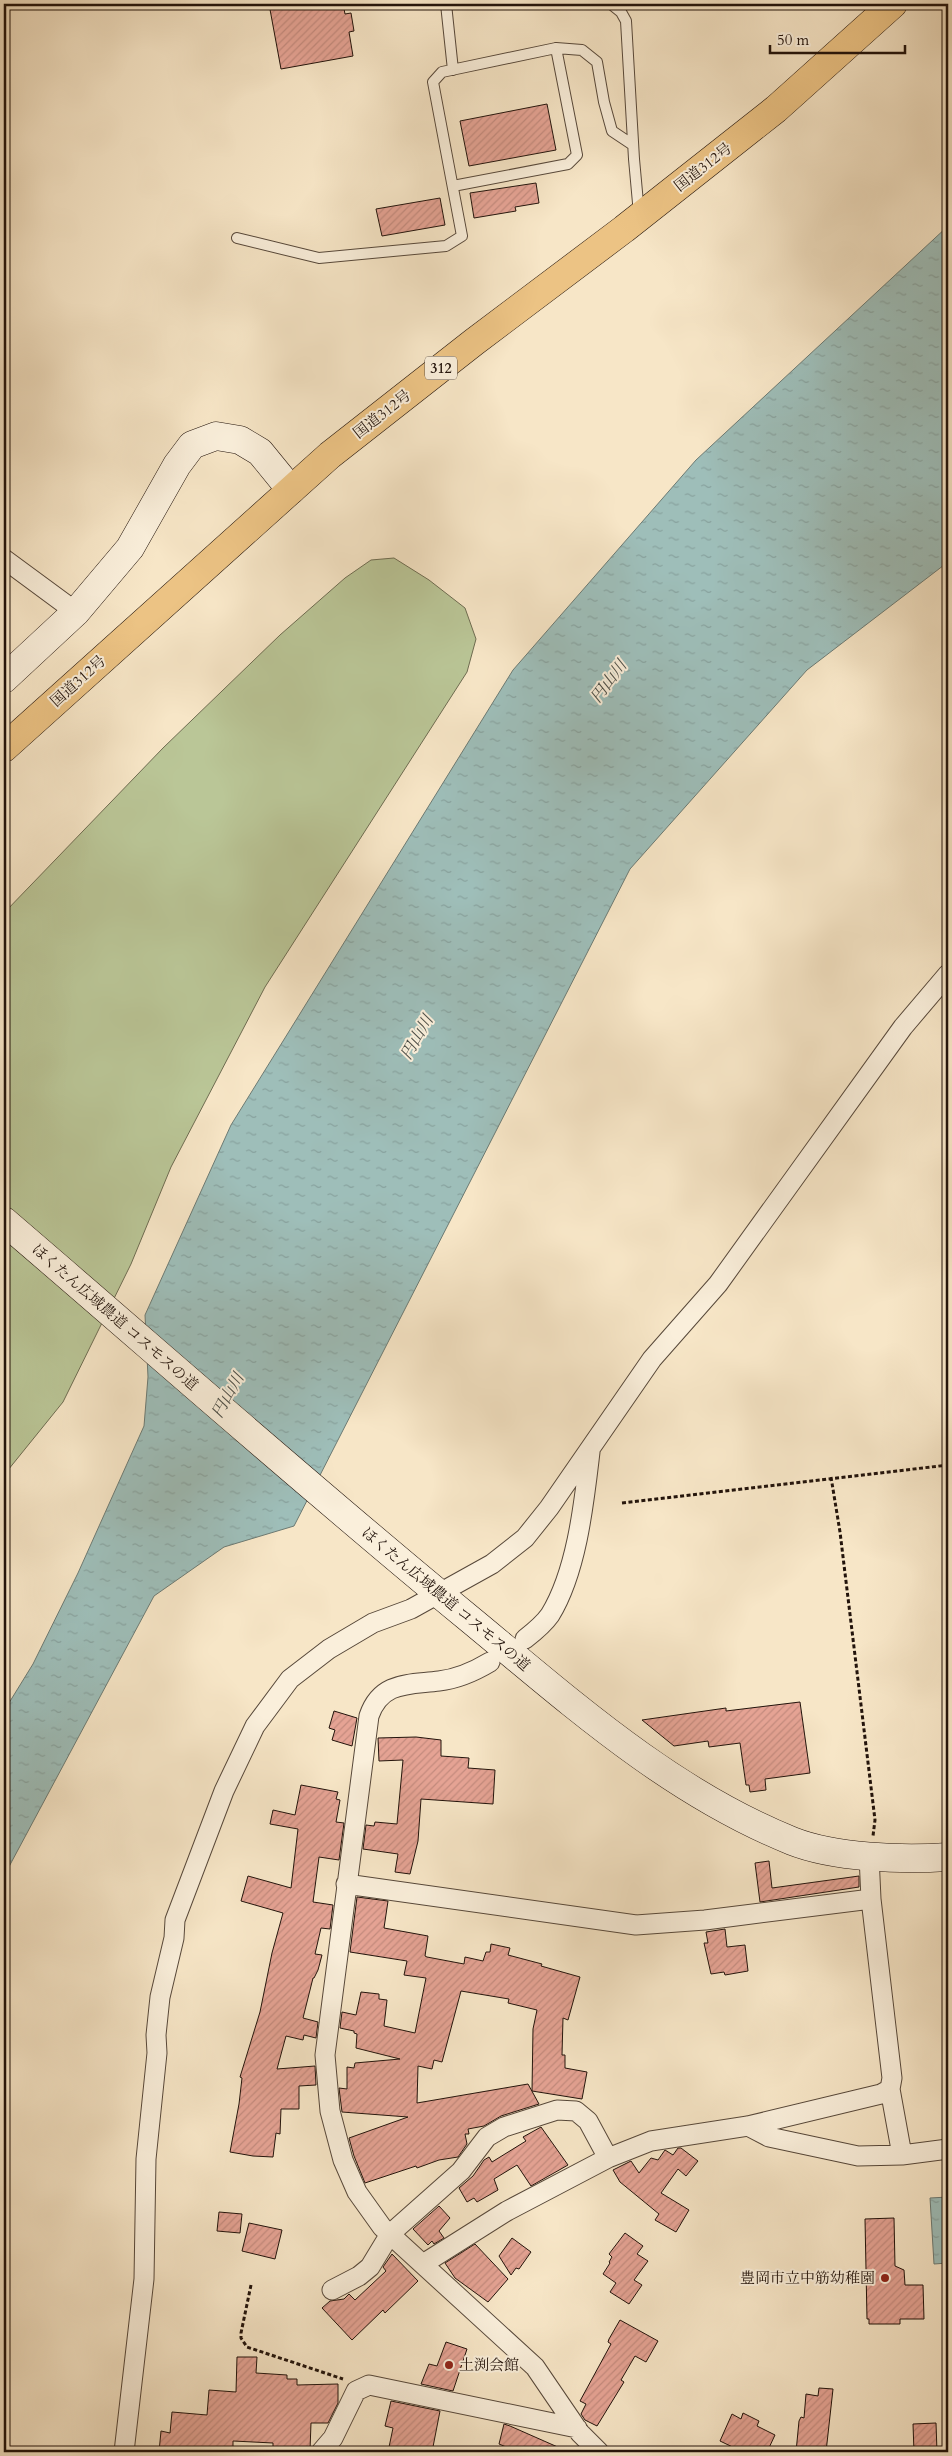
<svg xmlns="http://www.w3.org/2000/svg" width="952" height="2456" font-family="Cardo,'Noto Serif JP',serif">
  <defs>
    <pattern id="water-ripples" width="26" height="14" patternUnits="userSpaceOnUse" patternTransform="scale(1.25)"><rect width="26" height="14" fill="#9ebeb9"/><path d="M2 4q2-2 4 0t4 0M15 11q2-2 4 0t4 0" fill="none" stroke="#88a29e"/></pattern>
    <pattern id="building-hatch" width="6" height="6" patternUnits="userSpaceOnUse" patternTransform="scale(1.25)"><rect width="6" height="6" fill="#e5a394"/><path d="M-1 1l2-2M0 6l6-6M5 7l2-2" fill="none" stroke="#c48b7e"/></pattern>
  </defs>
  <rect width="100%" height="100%" fill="#f7e6c7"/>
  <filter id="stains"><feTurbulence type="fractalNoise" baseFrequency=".004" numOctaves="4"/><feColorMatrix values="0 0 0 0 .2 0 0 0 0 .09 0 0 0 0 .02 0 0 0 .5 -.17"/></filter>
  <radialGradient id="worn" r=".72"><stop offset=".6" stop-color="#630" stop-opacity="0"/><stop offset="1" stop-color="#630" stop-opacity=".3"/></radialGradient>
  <!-- green -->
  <path fill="#bac697" stroke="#6e6c51" d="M394,558L429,580L465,608L476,639L467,672L265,987L171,1167L131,1264L63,1402L4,1475V913L163,748L280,635L345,578L371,560Z"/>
  <!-- water -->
  <path fill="url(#water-ripples)" stroke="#6c7a73" d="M948,226V562L807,670L630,869L294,1526L224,1547L154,1596L4,1876V1711L33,1664L78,1573L144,1426L148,1377L145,1315L231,1125L513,670L696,460Z
    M948,2197V2263L934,2264L930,2198Z"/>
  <!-- building -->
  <path fill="url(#building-hatch)" stroke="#22130b" d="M269,4H343L345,14L351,13L354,31L349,32L353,56L281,69Z
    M547,104L556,150L469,166L460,121Z
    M536,183L539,203L515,207L516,211L474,218L470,193Z
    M440,198L445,225L382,236L376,209Z
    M800,1702L810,1773L765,1779L766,1790L750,1792L749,1785H746L740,1743L709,1747L708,1741L674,1746L642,1720L726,1708V1711Z
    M334,1711L357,1718L352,1746L332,1740L335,1730L329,1728Z
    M416,1737L441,1740V1756L469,1758L468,1768L495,1770L493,1804L421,1799L418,1841L410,1874L395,1872L398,1854L363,1849L366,1825L374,1826L375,1822L397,1824L403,1760L379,1761L378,1738Z
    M301,1785L338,1792L336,1799L340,1800L336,1822L344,1823L339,1860L319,1857L313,1902L333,1905L330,1929L321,1928L315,1954L322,1955L318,1970L314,1978H313L303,2018L318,2022L316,2038L304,2035L303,2040L286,2036L277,2069L315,2066L316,2085L299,2086V2109H281L280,2134L276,2133L273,2157L253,2156L230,2152L239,2104L242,2078L240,2077L260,2012L272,1953L283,1913L241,1901L248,1876L291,1888L298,1829L270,1824L273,1810L295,1815Z
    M769,1861L772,1888L859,1876V1887L760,1902L755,1863Z
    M357,1897L388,1901L384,1928L428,1936L425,1956L427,1957L464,1964L465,1957L483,1961L486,1952H490L491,1944L510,1948L508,1955L542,1964L541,1966L580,1977L568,2020L563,2018L562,2055H565V2068L587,2072L582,2099L532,2091L533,2029L537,2010L508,2003L509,1999L461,1991L442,2062L434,2060L432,2069L418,2066L417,2103L528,2084L539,2104L501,2116L484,2126L468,2129L469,2134H465L467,2144L458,2157L439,2160L417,2168L416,2166L365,2183L354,2156L349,2138L408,2117L342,2112L339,2088L347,2089V2067L354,2068L355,2063L400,2059L356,2048L357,2034L354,2033V2031L340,2028L342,2012L356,2015L361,1992L379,1994V1999L387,2000L384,2026L415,2033L426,1978L404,1975L407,1961L350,1952Z
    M725,1929L727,1947L745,1945L748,1971L725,1975L724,1972L711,1974L704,1943H708L706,1932Z
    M541,2127L568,2165L531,2186L517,2165L494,2179L498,2190L477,2202L474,2198L467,2202L459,2188L473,2176L484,2160L489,2157L492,2162L526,2141L523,2137Z
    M678,2148H681L698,2161L686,2176L678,2169L661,2193L689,2210L676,2232L655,2220L659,2214L620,2182L613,2170L631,2161L639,2173L651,2158L658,2160L665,2150L673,2155Z
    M439,2206L450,2218L439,2231L444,2238L434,2244L432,2241L428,2245L413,2229Z
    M219,2212L242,2214L240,2233L217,2231Z
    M894,2218L895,2266L904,2270L905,2285H923L924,2319H900V2324H869V2319H867L865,2219Z
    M249,2223L282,2230L275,2259L242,2251Z
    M625,2233L643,2246L637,2254L648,2261L634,2280L642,2285L629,2304L610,2292L616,2283L603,2274L610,2263L609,2262L612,2257L609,2254Z
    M512,2238L531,2252L519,2269L516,2268L511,2275L499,2256Z
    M475,2244L508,2279L488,2302L455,2278L445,2263Z
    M392,2254L418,2281L385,2313L383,2310L352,2340L322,2308L330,2301L344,2299L349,2294L355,2300L386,2271L383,2267Z
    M620,2320L658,2341L646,2362L635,2356L621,2380L624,2382L597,2426L585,2420L581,2414L586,2404L580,2401L611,2344L608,2342L609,2339Z
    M446,2342L467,2349L453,2391L421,2384L429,2364L437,2366Z
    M237,2357H257L256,2373L287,2375V2379H297V2385L338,2384V2403L328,2423H311L310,2450H273V2443L233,2441V2452H159L161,2431L170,2433L172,2412L207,2415L209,2390L236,2392Z
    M819,2388L833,2389L826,2452H796L799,2421L801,2417L804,2418L806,2394L818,2396Z
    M391,2401L440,2411L432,2452H388L393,2428L385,2426Z
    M743,2413L759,2421L757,2426L775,2435L767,2452H743L720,2441L732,2414L741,2419Z
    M936,2423L937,2452H914L913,2424Z
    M504,2424L510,2426L569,2452H518L499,2444Z"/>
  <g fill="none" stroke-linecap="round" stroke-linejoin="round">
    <!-- lane casing -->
    <g stroke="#57483a" stroke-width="12">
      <path id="lane" d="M446,4L453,70
        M611,4L621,12L626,21L634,159L639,214
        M453,186L568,164L577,155L556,48
        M237,238L319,258L446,246L462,236L433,82L442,72L556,48L582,50L597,62L604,102L612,131L633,145"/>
    </g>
    <!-- street casing -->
    <g stroke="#57483a" stroke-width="21">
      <path id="street" d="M4,559L76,612
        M525,1639C534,1632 543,1625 550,1615C577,1571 584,1503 590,1452
        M490,1662C475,1671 457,1679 439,1681C409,1685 381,1681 369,1716L325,2055L330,2111L343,2160L357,2192L382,2227L535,2367L580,2433L599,2452
        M869,1856L871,1899L892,2078L890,2089L902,2155
        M346,1884L636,1925L705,1920L871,1899
        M748,2126L769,2137L858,2156L902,2155L948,2149
        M423,2264L507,2211L608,2158L651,2141L748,2126L881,2094L890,2089
        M332,2290L359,2276L370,2267L390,2234L461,2171L487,2137L504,2127L557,2110L576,2111L588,2121L608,2158
        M124,2452L144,2279L146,2159L157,2053L156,2035L160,1997L174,1938L175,1920L224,1791L255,1726L290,1679L329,1649L373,1623L411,1609L492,1564L525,1538L549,1508L652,1359L718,1284L903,1027L948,974
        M321,2452L333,2438L356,2391L369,2385L577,2428"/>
    </g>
    <!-- secondary casing -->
    <g stroke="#22130b" stroke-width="29">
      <path id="secondary" d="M4,679L76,612L130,548L177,465L192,445L216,436L240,440L260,452L291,490
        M4,1221C158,1353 310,1488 466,1616C568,1700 668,1791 792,1841C835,1858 902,1860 948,1857"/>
    </g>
    <!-- highway casing -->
    <g stroke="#22130b" stroke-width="29">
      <path id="highway" d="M4,748L330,455L474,342L624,229L776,109L893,4"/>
    </g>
    <!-- path -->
    <path stroke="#22130b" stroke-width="3" stroke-dasharray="4 2.5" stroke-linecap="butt" d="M831,1477L840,1532L875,1820L873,1836
      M622,1503L948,1465
      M251,2285L241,2333V2338L247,2347L343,2379"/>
    <!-- lane -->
    <use href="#lane" stroke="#faefdb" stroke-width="10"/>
    <!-- street -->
    <use href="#street" stroke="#faefdb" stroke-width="19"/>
    <!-- secondary -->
    <use href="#secondary" stroke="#faefdb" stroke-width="28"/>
    <!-- highway -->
    <use href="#highway" stroke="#ecc384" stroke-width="28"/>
  </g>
  <!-- markers -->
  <g fill="#8f2418" stroke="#faefdb" stroke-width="2">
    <circle cx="885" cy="2278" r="5"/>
    <circle cx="449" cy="2365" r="5"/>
  </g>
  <g text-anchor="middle" stroke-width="4" stroke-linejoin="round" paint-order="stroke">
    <!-- shield labels -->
    <rect fill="#faefdb" stroke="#635549" stroke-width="1" x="425" y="356.5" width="32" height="23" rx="4"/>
    <g font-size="14" font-weight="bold" fill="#22130b">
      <text x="441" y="373">312</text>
    </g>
    <!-- street labels -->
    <g font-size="15" fill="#22130b" stroke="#faefdb">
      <text transform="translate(703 167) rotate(-38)" y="5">国道312号</text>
      <text transform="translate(382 414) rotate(-38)" y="5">国道312号</text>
      <text transform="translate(78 681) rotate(-42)" y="5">国道312号</text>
      <text transform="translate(115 1317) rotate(41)" y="5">ほくたん広域農道 コスモスの道</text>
      <text transform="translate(446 1599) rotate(40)" y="5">ほくたん広域農道 コスモスの道</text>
    </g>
    <!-- poi labels -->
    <g font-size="15" fill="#22130b" stroke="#faefdb" text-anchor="end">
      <text x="875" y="2283">豊岡市立中筋幼稚園</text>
      <text x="459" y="2370" text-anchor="start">土渕会館</text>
    </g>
    <!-- water labels -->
    <g font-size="16" font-style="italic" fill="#4d4f48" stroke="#faefdb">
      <text transform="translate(608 681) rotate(-53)" y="6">円山川</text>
      <text transform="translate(416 1037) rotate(-60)" y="6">円山川</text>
      <text transform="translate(227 1395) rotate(-61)" y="6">円山川</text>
    </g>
  </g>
  <!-- margin -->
  <rect width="952" height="2456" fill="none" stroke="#f7e6c7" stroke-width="20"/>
  <rect x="5" y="5" width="942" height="2446" fill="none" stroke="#22130b" stroke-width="2.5"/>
  <rect x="10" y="10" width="932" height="2436" fill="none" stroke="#22130b"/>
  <!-- scale -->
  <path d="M770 45v8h135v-8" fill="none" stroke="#22130b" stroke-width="2.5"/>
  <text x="777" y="45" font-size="15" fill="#22130b" stroke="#faefdb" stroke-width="4" paint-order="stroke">50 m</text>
  <rect width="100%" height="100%" filter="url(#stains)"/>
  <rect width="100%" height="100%" fill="url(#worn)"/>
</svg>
